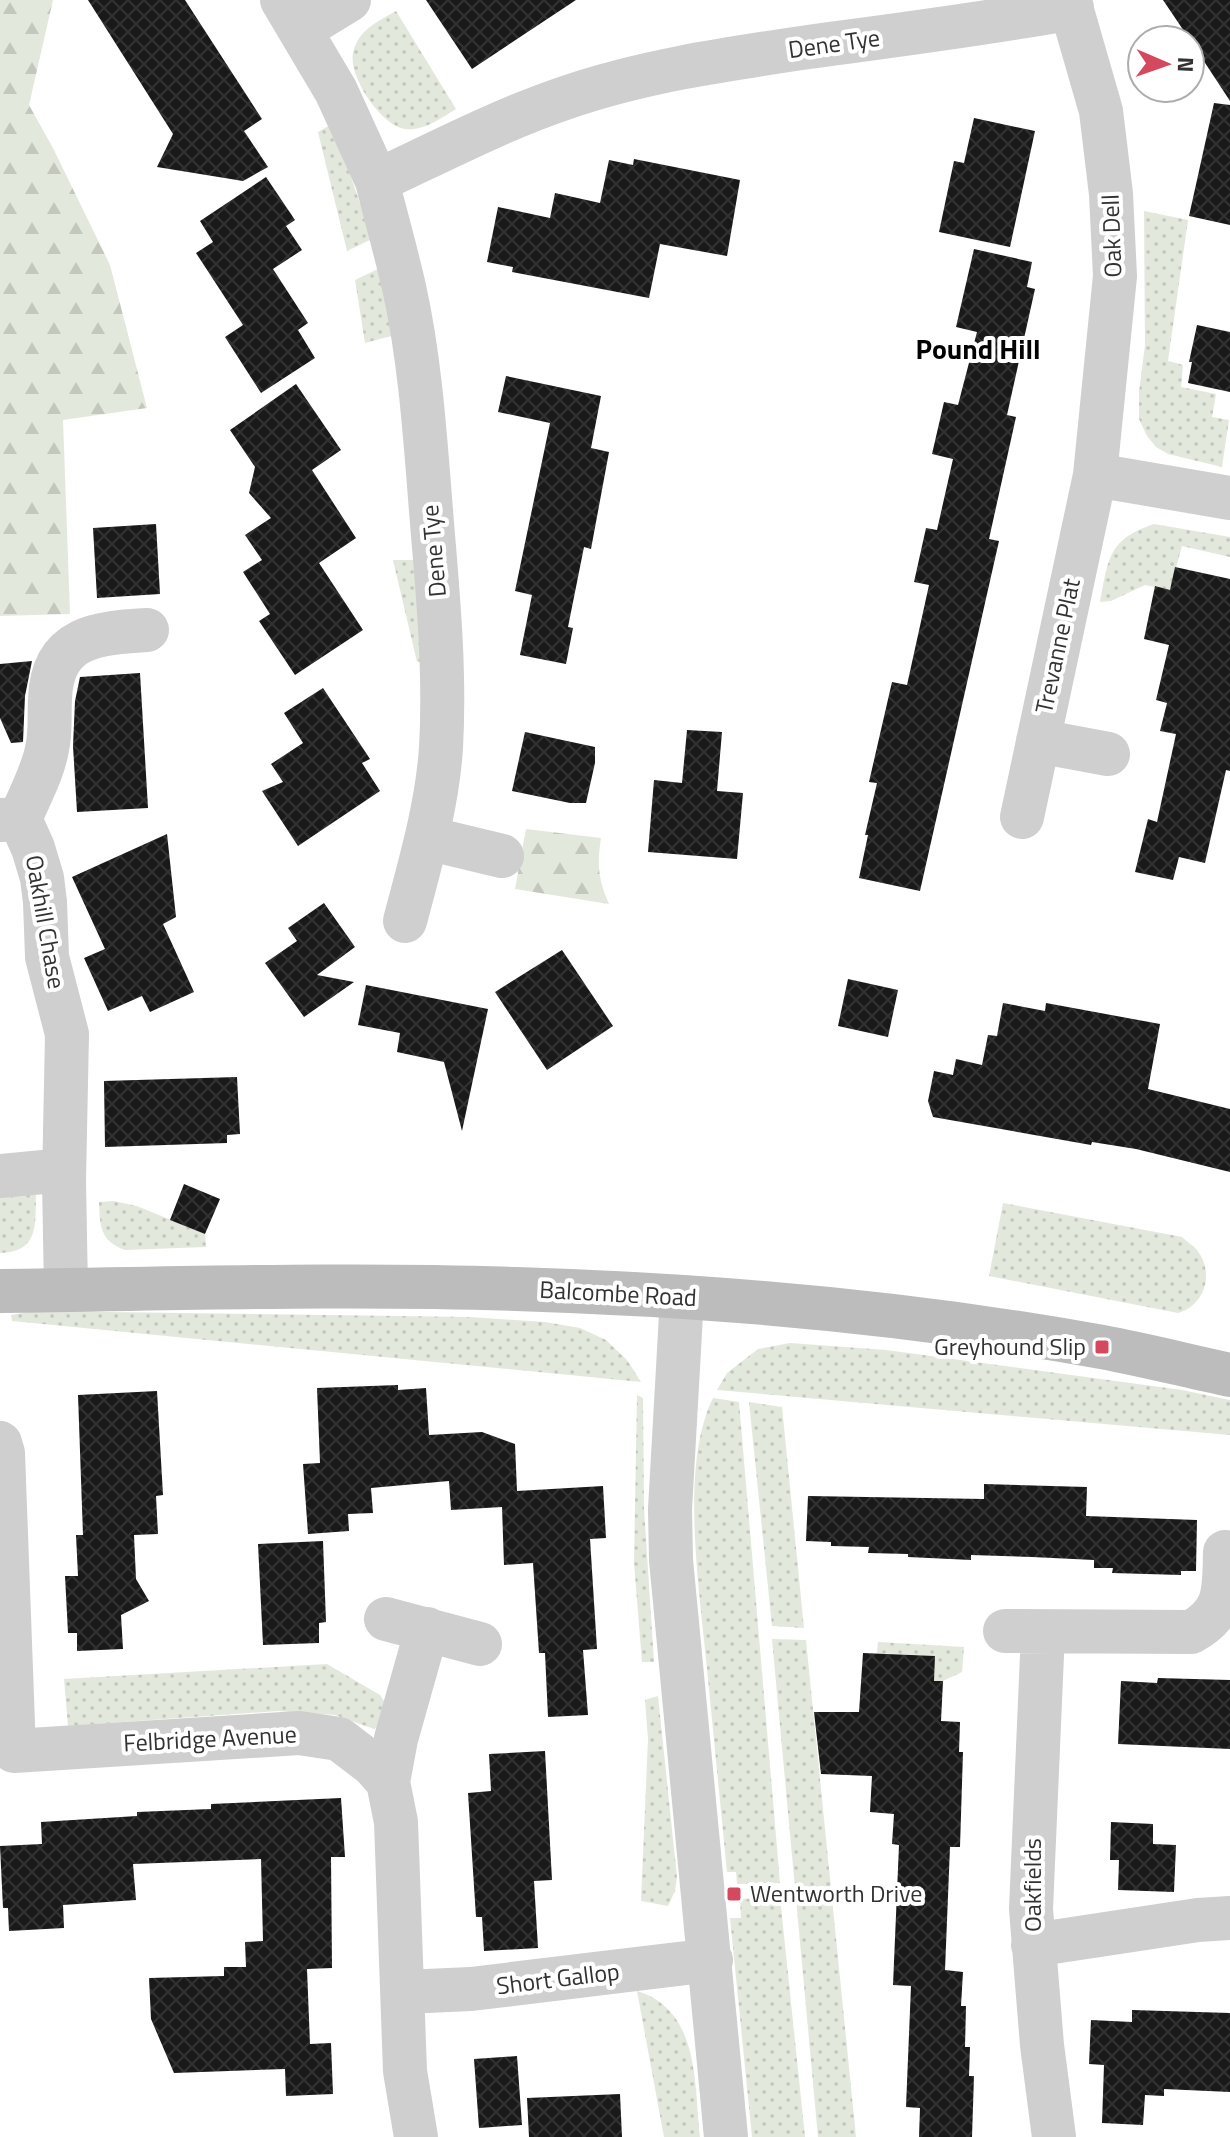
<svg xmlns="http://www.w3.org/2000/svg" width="1230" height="2137" font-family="'Titillium Web',sans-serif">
  <defs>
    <pattern id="grass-dots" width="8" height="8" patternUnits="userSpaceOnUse" patternTransform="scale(2)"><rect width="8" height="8" fill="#e3e8dd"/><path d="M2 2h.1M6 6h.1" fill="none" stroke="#c3c7be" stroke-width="1.8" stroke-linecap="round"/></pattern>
    <pattern id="forest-firs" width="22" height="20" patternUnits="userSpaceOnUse" patternTransform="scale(2)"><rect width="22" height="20" fill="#e3e8dd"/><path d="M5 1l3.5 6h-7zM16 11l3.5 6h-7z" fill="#c3c7be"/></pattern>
    <pattern id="building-cross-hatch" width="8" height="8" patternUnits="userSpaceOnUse" patternTransform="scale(2)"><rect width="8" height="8" fill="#191919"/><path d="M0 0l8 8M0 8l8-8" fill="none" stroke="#323232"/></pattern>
  </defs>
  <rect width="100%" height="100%" fill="#fff"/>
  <!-- grass -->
  <path fill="url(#grass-dots)" d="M396,11L456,109C441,118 423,132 405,129C381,126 348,76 353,53C358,30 377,22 396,11Z
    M330,125L345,159L372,239L347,251L318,132Z
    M1144,211L1188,220L1168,361L1183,365L1181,387L1216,394L1212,417L1229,420L1222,467L1168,454L1156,447L1147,436L1139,419V392L1145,345Z
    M380,268L395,335L365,343L355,280Z
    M1154,524L1230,537V557L1182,546L1170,590L1145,585L1111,601L1100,602C1109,557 1108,540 1154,524Z
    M393,560H415L424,662H417Z
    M36,1189C35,1222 41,1252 0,1253V1194Z
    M113,1201L137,1206L205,1234L206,1247L125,1250C100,1241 100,1226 99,1202Z
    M1003,1203L1182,1237C1186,1241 1193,1245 1197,1250C1215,1273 1205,1305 1178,1313L989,1276Z
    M34,1311L470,1317L545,1322L580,1328L606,1340L627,1360L641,1382L12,1321L11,1315Z
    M790,1343L886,1350L1182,1390L1230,1400V1435L717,1390L727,1373L758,1349Z
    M637,1395L643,1398L644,1508L654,1662H642L634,1563Z
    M713,1398L739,1402L780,1883L737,1884L736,1872H727C720,1801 713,1730 706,1659C699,1584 680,1465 713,1398Z
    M749,1402L782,1407L804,1628L772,1626Z
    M772,1639L806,1640L856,2137H818Z
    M878,1642L964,1647L962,1672L943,1681H934V1656L877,1653Z
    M327,1664L380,1695L386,1704L383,1724L374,1729L335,1715L278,1711L68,1726L64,1679Z
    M658,1696L677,1877L675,1891L668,1906L641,1901L648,1739L645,1700Z
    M780,1897L805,2137H752L730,1918H741L740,1899Z
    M637,1991C700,2010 694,2084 700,2137H664Z"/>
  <!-- forest -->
  <path fill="url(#forest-firs)" d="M0,0H53L29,105L53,148L110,265L147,408L63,420L70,614L0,616Z
    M526,829L601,838C597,864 598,880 609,904L515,889Z"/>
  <!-- building -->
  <path fill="url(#building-cross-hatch)" d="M88,0H185L262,119L244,131L268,167L243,181L157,167L173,134Z
    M426,0H576L472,69Z
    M1163,0H1230V101L1190,40Z
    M1214,103L1230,105V225L1189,216Z
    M974,118L1035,131L1010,247L939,232L954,161L964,163Z
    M634,159L740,180L727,256L660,244L649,298L512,272L513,267L487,262L498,207L550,218L555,193L600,203L609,160L633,165Z
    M266,177L295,220L286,226L302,250L273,269L308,323L298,330L315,358L261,393L225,337L243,325L196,253L213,242L200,221Z
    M974,249L1032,262L1027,287L1035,289L1007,415L1016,417L989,539L999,541L920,891L859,878L868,835H865L877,783L869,782L892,682L907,685L929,585L914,582L926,528L937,530L953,459L932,454L944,402L958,405L977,332L956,327Z
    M1197,325L1230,332V392L1188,383L1192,362H1189Z
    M506,376L601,396L591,448L609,452L591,549L584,547L568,627L573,628L566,664L520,655L532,595L515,591L550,423L498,412Z
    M296,384L341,450L312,470L356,538L319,563L363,630L295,675L259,621L270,614L243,572L262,560L245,535L271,518L249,493L255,467L230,430Z
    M156,524L160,594L97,598L93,528Z
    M1175,567L1230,579V771L1226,770L1205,863L1179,857L1173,880L1135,872L1148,819L1157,822L1176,734L1160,731L1167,703L1156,700L1169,645L1144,639L1155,586L1170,590Z
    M32,661L25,696L23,742L11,743L0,718V664Z
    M140,673L148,808L77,812L73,746L75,701L80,677Z
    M323,688L370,759L362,763L380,791L298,846L262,791L283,782L271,764L303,743L284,713Z
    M687,730L722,732L717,791L743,793L737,859L648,852L654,780L682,783Z
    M525,732L595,747V763L586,803H570L512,791Z
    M167,834L176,917L163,924L194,992L150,1012L142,996L108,1011L84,958L105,949L72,877Z
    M324,903L355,947L317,975L354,982L304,1017L265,963L297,941L288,928Z
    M562,950L613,1026L547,1070L495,992Z
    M848,979L898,990L888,1037L838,1026Z
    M366,985L488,1009L462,1131L444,1062L397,1052L400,1033L358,1025Z
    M1003,1003L1045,1011L1046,1003L1160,1024L1148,1089L1230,1109V1172L1136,1149L1092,1142L1091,1145L933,1117L928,1101L934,1071L953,1075L956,1059L982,1065L988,1035L997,1036Z
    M237,1077L240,1134L227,1135V1143L105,1147L104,1081Z
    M184,1184L220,1199L205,1234L170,1220Z
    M398,1385V1390L426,1388L429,1435L482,1432L515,1444L517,1491L603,1486L606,1538L590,1539L597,1649L583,1650L588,1715L548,1717L545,1653H539L533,1563L504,1565L502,1507L451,1510L449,1481L371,1488L373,1513L348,1514L349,1531L308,1534L303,1464L320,1463L317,1388Z
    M157,1391L163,1495L156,1496L158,1534L134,1535L136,1579L149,1601L121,1615L123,1649L77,1651V1633H68L65,1576H78L76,1535H83L78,1395Z
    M984,1484L1087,1487L1086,1516L1197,1520L1196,1571H1181V1575L1112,1573L1113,1568H1094V1560L1032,1557L971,1555V1560L908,1557V1554L868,1553L869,1547L831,1546V1542L806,1541L808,1496L984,1499Z
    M323,1541L326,1622L319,1623V1643L263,1645L258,1544Z
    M863,1653L935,1656L934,1681H943L941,1721L960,1722L959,1752H963L960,1847H950L945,1970L963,1972L961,2006H966L965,2047H970L969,2076H974L972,2137H919L920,2108L906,2107L911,1986L893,1985L899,1845L892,1844L894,1814L870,1812L872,1776L821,1774L814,1712H859Z
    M1158,1678L1230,1680V1749L1118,1744L1121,1681L1157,1683Z
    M545,1751L552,1880L534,1881L538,1948L484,1951L482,1917H476L468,1793L491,1791L489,1754Z
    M341,1798L345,1857H331L332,1968L307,1969L310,2044L331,2043L333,2094L286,2096L285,2069L174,2073L151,2019L149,1978L224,1976V1967H246L245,1942L263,1941L261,1859L133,1864L136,1900L63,1905L64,1928L9,1931L8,1908H3L0,1846L42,1844L41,1822L137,1816V1812L211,1809V1804Z
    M1111,1822L1153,1824V1844L1176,1845L1174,1892L1118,1890L1119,1860H1110Z
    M1132,2010L1230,2013V2092L1164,2089V2096L1145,2095L1143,2125L1102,2123L1104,2065L1089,2064L1091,2020L1132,2022Z
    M517,2056L522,2125L479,2128L474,2059Z
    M620,2094L622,2137H529L527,2098Z"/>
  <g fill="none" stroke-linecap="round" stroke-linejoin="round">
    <!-- minor -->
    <path stroke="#cfcfcf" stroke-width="44" d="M282,0L336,91L377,181
      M300,30L349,0
      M1095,475L1230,498
      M1038,741L1108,754
      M1022,817L1095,475L1115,276L1111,194L1101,111L1069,0
      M20,819C29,797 43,772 47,749C51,732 49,716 50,699C52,636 97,633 147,630
      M0,820L20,819L33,848L42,878L45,902L47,957L67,1034L64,1181L66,1290
      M427,838L502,856
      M405,921C420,864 437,807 441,748C445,677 439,606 433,535C426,453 422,368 404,287C396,252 386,217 377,181C439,152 500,120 565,98C643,71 727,59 808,47C897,35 985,24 1072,8
      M0,1176L64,1170
      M682,1297L670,1509L671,1560L726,2137
      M0,1443L3,1453L14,1751L299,1733L339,1739L373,1765L388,1782L396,1822L405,2071L416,2137
      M386,1619L480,1644
      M1005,1631L1191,1632C1227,1613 1224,1589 1225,1552
      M1043,1632L1031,1909L1042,2045L1054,2137
      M388,1782L396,1739L427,1629
      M1033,1945L1198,1920L1230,1918
      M404,1992L471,1989L711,1960"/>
    <!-- secondary -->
    <path stroke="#bcbcbc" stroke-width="44" d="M0,1291C172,1289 344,1283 516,1289C712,1295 909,1312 1102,1347C1145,1355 1188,1366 1230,1375"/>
  </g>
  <!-- markers -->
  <g fill="#d5495f" stroke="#fff" stroke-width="3">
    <rect x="1094" y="1339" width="16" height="16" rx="4"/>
    <rect x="726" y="1886" width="16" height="16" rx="4"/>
  </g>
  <g text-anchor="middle" stroke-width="8" stroke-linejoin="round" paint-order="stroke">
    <!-- street labels -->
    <g font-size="24" fill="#323232" stroke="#fff">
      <text transform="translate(834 44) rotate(-8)" y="8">Dene Tye</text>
      <text transform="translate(1112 236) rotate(-92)" y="8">Oak Dell</text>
      <text transform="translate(434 551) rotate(-95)" y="8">Dene Tye</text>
      <text transform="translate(1058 646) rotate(-78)" y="8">Trevanne Plat</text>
      <text transform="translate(45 922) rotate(80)" y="8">Oakhill Chase</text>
      <text transform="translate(618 1294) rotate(3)" y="8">Balcombe Road</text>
      <text transform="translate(210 1739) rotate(-3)" y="8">Felbridge Avenue</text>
      <text transform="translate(1033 1885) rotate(-90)" y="8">Oakfields</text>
      <text transform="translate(558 1979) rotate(-7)" y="8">Short Gallop</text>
    </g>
    <!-- poi labels -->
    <g font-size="24" fill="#323232" stroke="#fff" text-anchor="end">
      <text x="1086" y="1355">Greyhound Slip</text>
      <text x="750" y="1902" text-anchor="start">Wentworth Drive</text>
    </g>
    <!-- quarter labels -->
    <g font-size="28" font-weight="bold" fill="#000" stroke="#fff">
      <text x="978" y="359">Pound Hill</text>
    </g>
  </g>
  <!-- north arrow -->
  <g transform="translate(1166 64) rotate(92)"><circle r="38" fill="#ffffff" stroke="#adadad" stroke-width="2"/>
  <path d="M0-6L14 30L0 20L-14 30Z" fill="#d5495f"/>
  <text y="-12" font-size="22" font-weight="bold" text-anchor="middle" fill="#323232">N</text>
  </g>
</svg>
